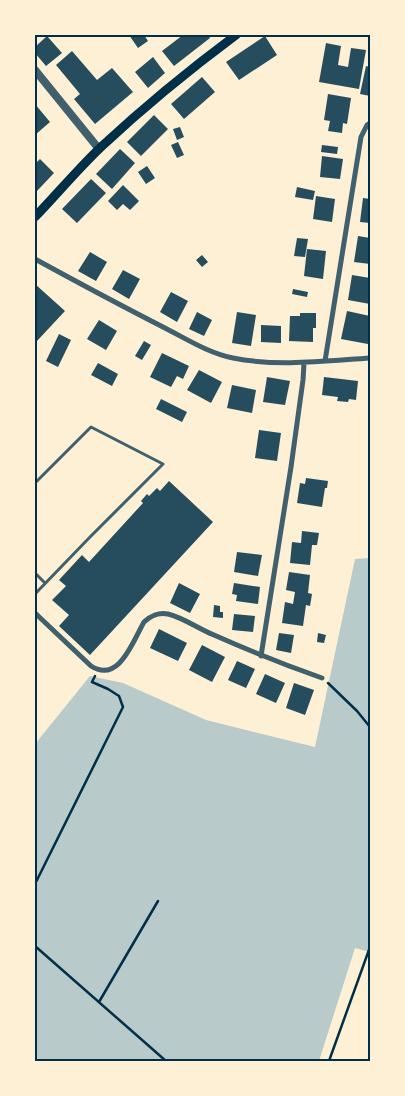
<svg xmlns="http://www.w3.org/2000/svg" width="405" height="1096" font-family="'Open Sans',sans-serif">
  <rect width="100%" height="100%" fill="#fdf0d5"/>
  <!-- green -->
  <path fill="#b9caca" d="M370,558V952L355,948L319,1061H35V744L90,676L123,683L206,720L315,747L355,559Z"/>
  <!-- building -->
  <path fill="#264d5e" d="M129,35H144L148,41L138,48Z
    M183,35H208L210,38L174,66L162,51Z
    M47,36L62,53L46,66L35,53V47Z
    M265,36L277,55L239,80L226,62Z
    M326,43L341,46L338,65L348,67L351,48L366,50L359,89L319,82Z
    M72,51L97,80L112,68L133,92L95,124L74,99L80,94L56,65Z
    M153,57L165,73L148,88L135,72Z
    M366,66L370,67V96L360,94Z
    M202,77L215,92L184,119L171,104Z
    M328,94L351,98L347,124L343,123L342,133L328,131L330,121L324,120Z
    M35,104L50,122L35,135Z
    M154,115L168,129L141,156L127,142Z
    M180,127L184,137L177,140L173,129Z
    M178,142L184,155L177,158L171,145Z
    M322,145L338,147L337,154L321,152Z
    M120,149L135,163L112,189L96,174Z
    M322,156L343,159L340,179L320,177Z
    M40,159L54,173L37,191L35,189V161L36,163Z
    M147,166L155,178L146,184L138,172Z
    M91,179L106,193L77,223L62,209Z
    M123,185L139,201L130,210L123,204L117,210L108,201Z
    M297,187L315,191L313,200L295,197Z
    M316,196L335,199L332,222L313,219Z
    M363,198L370,199V223L360,222Z
    M358,236L370,238V264L354,262Z
    M297,238L308,239L305,257L294,256Z
    M307,249L326,251L323,279L304,276Z
    M90,252L107,262L96,281L78,271Z
    M202,255L208,262L202,267L196,260Z
    M123,270L140,279L129,299L112,289Z
    M352,275L370,278V304L348,300Z
    M35,284L65,311L37,341L35,340Z
    M293,289L308,292L307,297L292,294Z
    M171,292L188,301L177,322L160,312Z
    M347,311L370,316V334L368,344L341,339Z
    M197,312L212,320L204,336L189,329Z
    M237,312L256,315L251,346L232,343Z
    M300,313H316V328H313V342L289,341L290,316H300Z
    M99,320L117,331L106,350L87,339Z
    M261,325L281,326V343L261,342Z
    M59,334L71,340L58,367L46,361Z
    M144,341L151,345L142,360L135,356Z
    M162,353L189,366L183,379L177,376L171,387L150,377Z
    M98,363L118,374L112,386L91,375Z
    M199,370L222,382L211,403L187,390Z
    M267,377L290,381L285,405L263,402Z
    M324,377L358,381L356,400L349,399L348,402L337,401L338,397L322,395Z
    M232,385L256,390L252,413L227,408Z
    M161,399L187,412L182,422L156,409Z
    M259,430L281,433L277,461L255,458Z
    M306,478L328,481L327,488H325L322,507L297,503L300,483L305,484Z
    M169,481L213,522L90,655L59,626L69,615L52,600L66,586L59,580L82,555L89,562L143,503L141,501L147,494L149,496L157,488L160,491Z
    M302,531L319,533L317,545H312L310,565L290,563L292,542L301,543Z
    M237,552L262,555L258,576L234,572Z
    M289,572L310,575L308,593L312,594L310,606L306,605L303,626L282,623L285,602L293,604L295,592L286,590Z
    M179,583L200,594L190,613L170,603Z
    M234,583L260,587L258,604L236,601L237,595L232,594Z
    M214,605L220,606V612H223V618L213,617Z
    M234,614L255,616L253,632L232,630Z
    M159,629L187,643L178,661L150,648Z
    M279,633L294,635L291,653L276,650Z
    M318,633L326,635L324,643L317,642Z
    M202,645L225,657L212,682L189,670Z
    M237,661L255,669L246,688L228,680Z
    M265,674L285,683L276,703L256,694Z
    M294,683L314,690L305,715L286,708Z"/>
  <g fill="none" stroke-linecap="round" stroke-linejoin="round">
    <!-- path -->
    <path stroke="#003049" stroke-width="2.5" d="M328,683L357,711L370,727
      M35,884L123,707L119,696L108,689L92,682L95,676
      M35,946L166,1061
      M99,1002L158,901
      M329,1061L370,947"/>
    <!-- service -->
    <path stroke="#3f606c" stroke-width="3" d="M35,483L91,427L163,464L90,537L35,594
      M35,573L45,583"/>
    <!-- minor -->
    <path stroke="#3f606c" stroke-width="5" d="M35,259C77,282 120,305 163,327C185,338 208,353 233,358C278,367 325,361 370,358
      M325,361L361,137L367,125L370,123
      M35,613L91,666C119,684 133,641 144,622C150,616 159,612 168,614C184,618 199,629 214,635C250,651 285,665 322,678
      M261,656L291,467L303,380L304,363"/>
    <!-- tertiary -->
    <path stroke="#3f606c" stroke-width="8" d="M35,70L99,149"/>
    <!-- secondary -->
    <path stroke="#003049" stroke-width="9" d="M35,217C57,194 78,169 101,147C144,107 189,70 236,35"/>
  </g>
  <!-- border -->
  <rect width="405" height="1096" fill="none" stroke="#fdf0d5" stroke-width="72"/>
  <rect x="36" y="36" width="333" height="1024" fill="none" stroke="#003049" stroke-width="2"/>
</svg>
